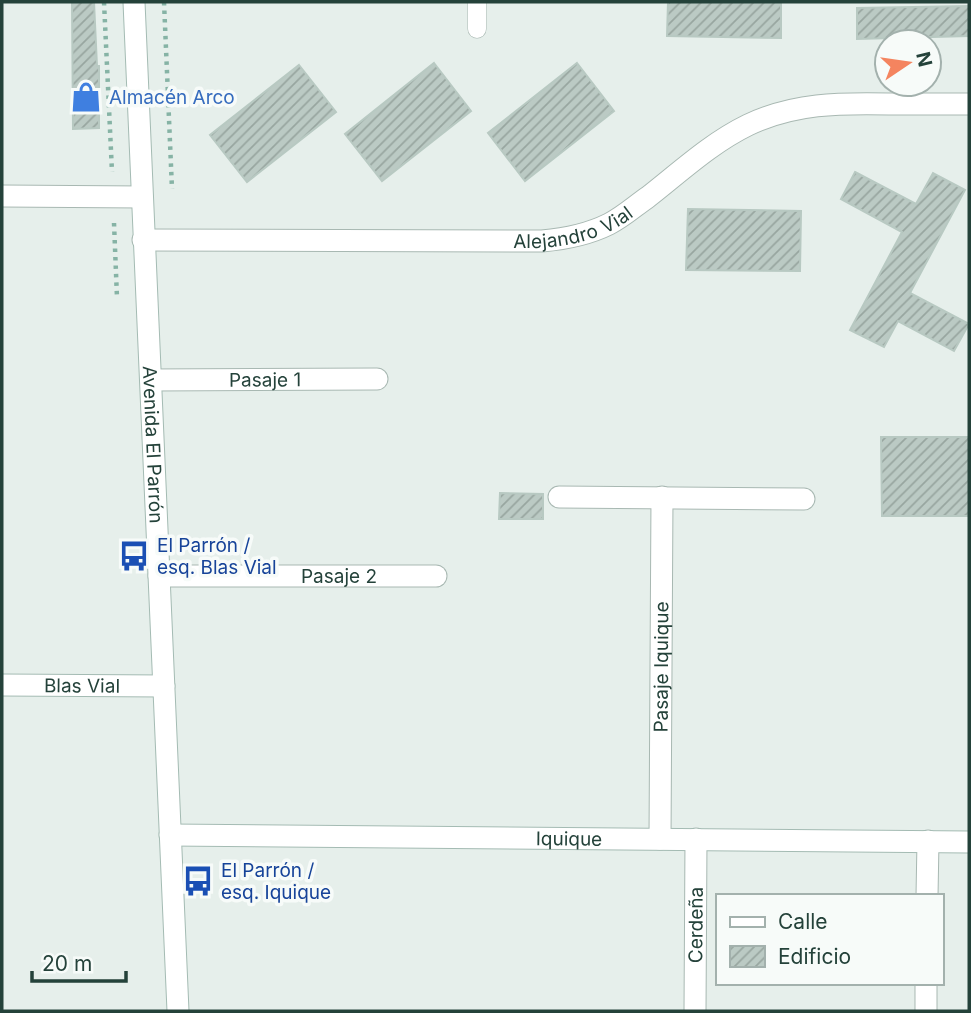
<svg xmlns="http://www.w3.org/2000/svg" width="971" height="1013" font-family="Inter,sans-serif">
  <defs>
    <pattern id="building-hatch" width="6" height="6" patternUnits="userSpaceOnUse" patternTransform="scale(1.75)"><rect width="6" height="6" fill="#bbcac4"/><path d="M-1 1l2-2M0 6l6-6M5 7l2-2" fill="none" stroke="#98a6a0"/></pattern>
  </defs>
  <rect width="100%" height="100%" fill="#e6efeb"/>
  <!-- building -->
  <path fill="url(#building-hatch)" stroke="#b8c9c2" stroke-width="2" d="M72,2H94L97,66H99V128L73,129Z
    M668,2H781V38L667,36Z
    M969,6V36L857,39V8Z
    M434,63L471,111L382,181L345,134Z
    M577,63L614,111L525,181L488,133Z
    M299,65L336,112L247,182L210,135Z
    M855,172L916,204L933,173L965,190L910,293L969,324L954,351L898,321L884,347L850,330L902,232L841,199Z
    M688,209L801,211L800,271L686,270Z
    M881,437H969V516H882Z
    M500,493L543,494V519H499Z"/>
  <g fill="none" stroke-linecap="round" stroke-linejoin="round">
    <!-- lane casing -->
    <g stroke="#a8b8b2" stroke-width="19">
      <path id="lane" d="M477,2V29"/>
    </g>
    <!-- street casing -->
    <g stroke="#a8b8b2" stroke-width="23">
      <g id="street">
        <path d="M2,196L142,197"/>
        <path id="s1" d="M143,240L542,241C565,239 587,235 609,224C623,217 635,206 648,197C680,172 711,143 748,125C794,103 839,103 889,104C916,104 943,104 969,104"/>
        <path id="s2" d="M151,380L377,379"/>
        <path d="M559,497L804,499"/>
        <path id="s3" d="M159,576H436"/>
        <path id="s4" d="M660,839L662,497"/>
        <path d="M927,896L928,841"/>
        <path id="s5" d="M695,1011L696,839"/>
        <path d="M926,1011V983"/>
      </g>
    </g>
    <!-- secondary casing -->
    <g stroke="#a4bbb3" stroke-width="23">
      <g id="secondary">
        <path id="s6" d="M134,2L178,1011"/>
        <path id="s7" d="M2,685L164,686"/>
        <path id="s8" d="M170,835L969,842"/>
      </g>
    </g>
    <!-- path -->
    <path stroke="#86b3a5" stroke-width="4.5" stroke-dasharray="3.5 5" stroke-linecap="butt" d="M104,2L112,172
      M164,2L172,189
      M114,223L117,298"/>
    <!-- lane -->
    <use href="#lane" stroke="#fff" stroke-width="18"/>
    <!-- street -->
    <use href="#street" stroke="#fff" stroke-width="21"/>
    <!-- secondary -->
    <use href="#secondary" stroke="#fff" stroke-width="21"/>
  </g>
  <!-- icons -->
  <defs>
    <g id="shop-bare" transform="scale(2.415)"><path d="M-5-2.5h2.3a2.7 3.5 0 0 1 5.4 0H5L5.5 6h-11ZM-1.5-2.5h3a1.5 2.3 0 0 0-3 0Z" fill="#3f7fe0" stroke="#f7fbf9" stroke-width="2.5" paint-order="stroke"/></g>
    <g id="bus-bare" transform="scale(2.415)"><path d="M-5-6H5V4H4V6H2V4H-2V6H-4V4H-5ZM-3.5-4V0h7V-4ZM-3.5 1.2v1.5H-2V1.2ZM2 1.2v1.5H3.5V1.2Z" fill="#1a4fb4" stroke="#f7fbf9" stroke-width="2.5" paint-order="stroke"/></g>
  </defs>
  <g fill-rule="evenodd">
    <use href="#shop-bare" x="86" y="97"/>
    <use href="#bus-bare" x="134" y="556"/>
    <use href="#bus-bare" x="198" y="881"/>
  </g>
  <g text-anchor="middle" stroke-width="7" stroke-linejoin="round" paint-order="stroke">
    <!-- shop labels -->
    <g font-size="19" fill="#366cbe" stroke="#f7fbf9" text-anchor="start">
      <text x="109" y="104">Almacén Arco</text>
    </g>
    <!-- street labels -->
    <g font-size="19" fill="#24423a" stroke="#f7fbf9">
      <text dy="7" stroke="none"><textPath href="#s1" startOffset="432">Alejandro Vial</textPath></text>
      <text dy="7" stroke="none"><textPath href="#s2" startOffset="114">Pasaje 1</textPath></text>
      <text dy="7" stroke="none"><textPath href="#s6" startOffset="443">Avenida El Parrón</textPath></text>
      <text dy="7" stroke="none"><textPath href="#s3" startOffset="180">Pasaje 2</textPath></text>
      <text dy="7" stroke="none"><textPath href="#s4" startOffset="172">Pasaje Iquique</textPath></text>
      <text dy="7" stroke="none"><textPath href="#s7" startOffset="80">Blas Vial</textPath></text>
      <text dy="7" stroke="none"><textPath href="#s8" startOffset="399">Iquique</textPath></text>
      <text dy="7" stroke="none"><textPath href="#s5" startOffset="86">Cerdeña</textPath></text>
    </g>
    <!-- transit labels -->
    <g font-size="19" fill="#164399" stroke="#f7fbf9" text-anchor="start">
      <text x="157" y="552">El Parrón /<tspan x="157" dy="22">esq. Blas Vial</tspan></text>
      <text x="221" y="877">El Parrón /<tspan x="221" dy="22">esq. Iquique</tspan></text>
    </g>
  </g>
  <!-- border -->
  <rect width="971" height="1013" fill="none" stroke="#24423a" stroke-width="7"/>
  <!-- legend -->
  <rect x="716" y="894" width="228" height="91" fill="#f7fbf9" stroke="#a3b1ad" stroke-width="2"/>
  <rect x="730" y="917" width="35" height="10" fill="#ffffff" stroke="#a3b1ad" stroke-width="2"/>
  <text x="778" y="929" font-size="21" fill="#24423a">Calle</text>
  <rect x="730" y="946" width="35" height="21" fill="url(#building-hatch)" stroke="#a3b1ad" stroke-width="2"/>
  <text x="778" y="964" font-size="21" fill="#24423a">Edificio</text>
  <!-- north arrow -->
  <g transform="translate(908 63) rotate(77)"><circle r="33" fill="#f7fbf9" stroke="#a3b1ad" stroke-width="2"/>
  <path d="M0-5L12 26L0 18L-12 26Z" fill="#f4845f"/>
  <text y="-10" font-size="19" font-weight="bold" text-anchor="middle" fill="#24423a">N</text>
  </g>
  <!-- scale -->
  <path d="M32 971v10h94v-10" fill="none" stroke="#24423a" stroke-width="3.5"/>
  <text x="42" y="971" font-size="21" fill="#24423a" stroke="#f7fbf9" stroke-width="5" paint-order="stroke">20 m</text>
</svg>
